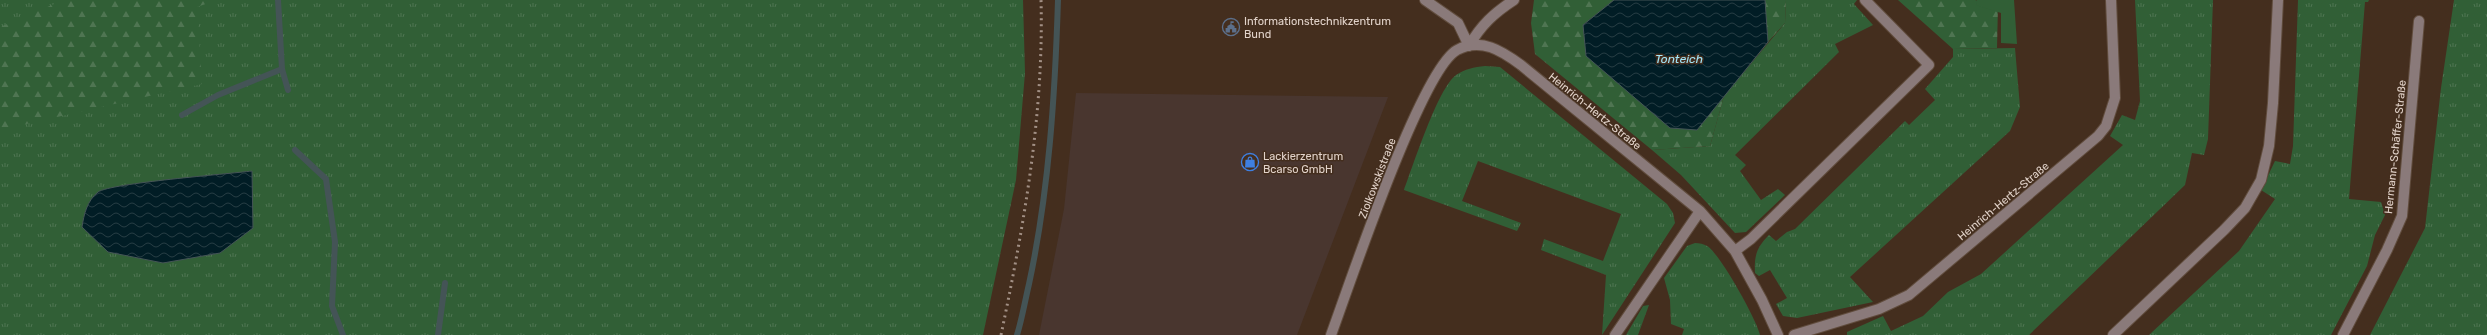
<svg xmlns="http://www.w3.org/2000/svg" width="2487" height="335" font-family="Rubik,sans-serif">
  <defs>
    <pattern id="grass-tufts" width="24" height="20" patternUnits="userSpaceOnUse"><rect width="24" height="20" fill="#315f36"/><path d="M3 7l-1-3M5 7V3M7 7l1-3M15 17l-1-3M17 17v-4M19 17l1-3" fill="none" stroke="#4f7552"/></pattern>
    <pattern id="forest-firs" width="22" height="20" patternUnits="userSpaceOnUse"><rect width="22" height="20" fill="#315f36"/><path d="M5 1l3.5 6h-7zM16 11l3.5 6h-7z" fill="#4f7552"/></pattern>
    <pattern id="water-waves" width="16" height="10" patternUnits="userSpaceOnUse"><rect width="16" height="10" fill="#011d25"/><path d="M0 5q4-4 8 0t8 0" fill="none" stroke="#263d43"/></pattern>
  </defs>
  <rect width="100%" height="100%" fill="#442e1e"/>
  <!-- commercial -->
  <path fill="#49362f" d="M1076,93L1388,97L1297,335H1039L1064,209Z"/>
  <!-- grass -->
  <path fill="url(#grass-tufts)" fill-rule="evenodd" d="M0,0H1023L1025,73L1016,180L983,335H0ZM252,171L82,227L125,185Z
    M1786,0H1857L1854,4L1873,25L1835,44L1839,52L1735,155L1746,165L1740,171L1761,200L1778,189L1785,195L1746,232L1735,233L1681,175L1652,150L1710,146L1724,96L1785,23Z
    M2135,0H2213L2208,139L2204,155L2192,153L2185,185L2029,335H1847V332L1883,316L1891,331L1923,316L1948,292L1981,274L2123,145L2110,136L2122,115L2135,120L2140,101Z
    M2298,0H2369L2368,2H2365L2349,199L2381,202L2385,215L2375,235L2367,266L2331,335H2149L2239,251L2275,199L2261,190L2275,161L2290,164L2293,146Z
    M2454,0H2487V335H2370L2425,228L2441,88Z
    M2015,48L2020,107L2010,131L1850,277L1873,302L1797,318L1783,316L1776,304L1787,298L1770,270L1759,276L1755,273C1754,255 1757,247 1769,235L1776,241L1787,232L1795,229L1905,121L1909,125L1935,100L1925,89L1953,57V49Z
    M1485,66L1500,67L1667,204L1673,213L1675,223L1602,335L1606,275L1541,250L1544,239L1603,261L1621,214L1478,161L1462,201L1521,223L1517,231L1404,190C1413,166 1438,88 1456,75C1465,69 1474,67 1485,66Z
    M1695,243C1699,243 1704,244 1707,246C1719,252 1757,320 1760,335H1682L1684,329L1671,324L1670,300L1664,278L1687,246Z
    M1649,305L1638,335H1626L1643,306Z"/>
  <!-- forest -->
  <path fill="url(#forest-firs)" d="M64,0H217L197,7L202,84L0,130V27Z
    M1534,0H1614L1583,25L1697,130L1724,96L1710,146L1652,150L1535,54L1531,23Z
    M1765,0H1786L1785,23L1768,42Z
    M1898,0H1975L1998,5L1997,48L1953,49Z"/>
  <!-- park -->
  <path fill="#315f36" d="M1977,0H2014L2017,44L2001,43V13L1976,5Z"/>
  <!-- water -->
  <path fill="url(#water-waves)" stroke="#445456" d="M1614,0H1765L1768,42L1697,130L1670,128L1586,56L1583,25Z
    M252,171L253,228L220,253L163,263L108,252L82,227C84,214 87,201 98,192C111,183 228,174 252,171Z"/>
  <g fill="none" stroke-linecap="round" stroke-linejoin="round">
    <!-- stream -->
    <path stroke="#445456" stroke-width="6" d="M278,0L282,69L288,90
      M182,115L218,95L282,69
      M295,150L326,179L335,242L332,306L343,335
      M438,335L445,283
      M1017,335C1022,319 1025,301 1029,284C1049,191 1055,95 1058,0"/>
    <!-- minor casing -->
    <g stroke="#604c3d" stroke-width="12">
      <path id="minor" d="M1425,0L1458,23L1469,46
        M1469,46C1481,25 1494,13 1514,0
        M1735,251L1751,239L1929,65L1865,0
        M1331,335C1349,286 1421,70 1457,50C1481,37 1502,51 1521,65L1700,211L1735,251L1762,300L1778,335
        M1615,335L1700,211
        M1794,335L1879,309L1909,295L2098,136L2106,126L2115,98L2111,0
        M2113,335L2224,230L2245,208L2261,180L2269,146L2273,103L2278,0
        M2343,335L2387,250L2402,216L2419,21"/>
    </g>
    <!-- minor -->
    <use href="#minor" stroke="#8a7a7a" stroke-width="10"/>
    <!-- rail -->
    <path stroke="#a29085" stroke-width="3" stroke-dasharray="2 4" stroke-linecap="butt" d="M1001,335C1024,225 1044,113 1041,0"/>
  </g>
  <!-- icons -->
  <defs>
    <g id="civic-ring" transform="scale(0.9)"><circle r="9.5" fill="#442e1e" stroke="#5c6f8a" stroke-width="1.5"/><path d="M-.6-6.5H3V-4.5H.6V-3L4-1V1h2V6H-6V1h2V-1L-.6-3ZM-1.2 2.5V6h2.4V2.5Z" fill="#5c6f8a"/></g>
    <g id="shop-ring" transform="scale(0.9)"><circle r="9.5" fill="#442e1e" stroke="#3f7fe0" stroke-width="1.5"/><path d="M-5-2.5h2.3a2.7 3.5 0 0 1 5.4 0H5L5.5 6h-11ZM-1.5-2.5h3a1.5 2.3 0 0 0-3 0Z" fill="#3f7fe0"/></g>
  </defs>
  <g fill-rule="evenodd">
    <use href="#civic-ring" x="1231" y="27"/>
    <use href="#shop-ring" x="1250" y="162"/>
  </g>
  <g text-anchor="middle" stroke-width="3" stroke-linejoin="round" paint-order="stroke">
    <!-- poi labels -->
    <g font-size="11" fill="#e2d3ca" stroke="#442e1e" text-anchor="start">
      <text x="1244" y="25">Informationstechnikzentrum<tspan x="1244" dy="13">Bund</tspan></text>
      <text x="1263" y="160">Lackierzentrum<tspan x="1263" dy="13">Bcarso GmbH</tspan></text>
    </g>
    <!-- street labels -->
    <g font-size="11" fill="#e2d3ca" stroke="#442e1e">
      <text transform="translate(1595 111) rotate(39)" y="4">Heinrich-Hertz-Straße</text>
      <text transform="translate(2395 147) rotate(-84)" y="4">Hermann-Schäffer-Straße</text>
      <text transform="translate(1377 178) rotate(-69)" y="4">Ziolkowskistraße</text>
      <text transform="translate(2003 201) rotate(-40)" y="4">Heinrich-Hertz-Straße</text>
    </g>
    <!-- water labels -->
    <g font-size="12" font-style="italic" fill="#a3e8fb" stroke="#442e1e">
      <text x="1679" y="63">Tonteich</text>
    </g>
  </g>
</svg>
